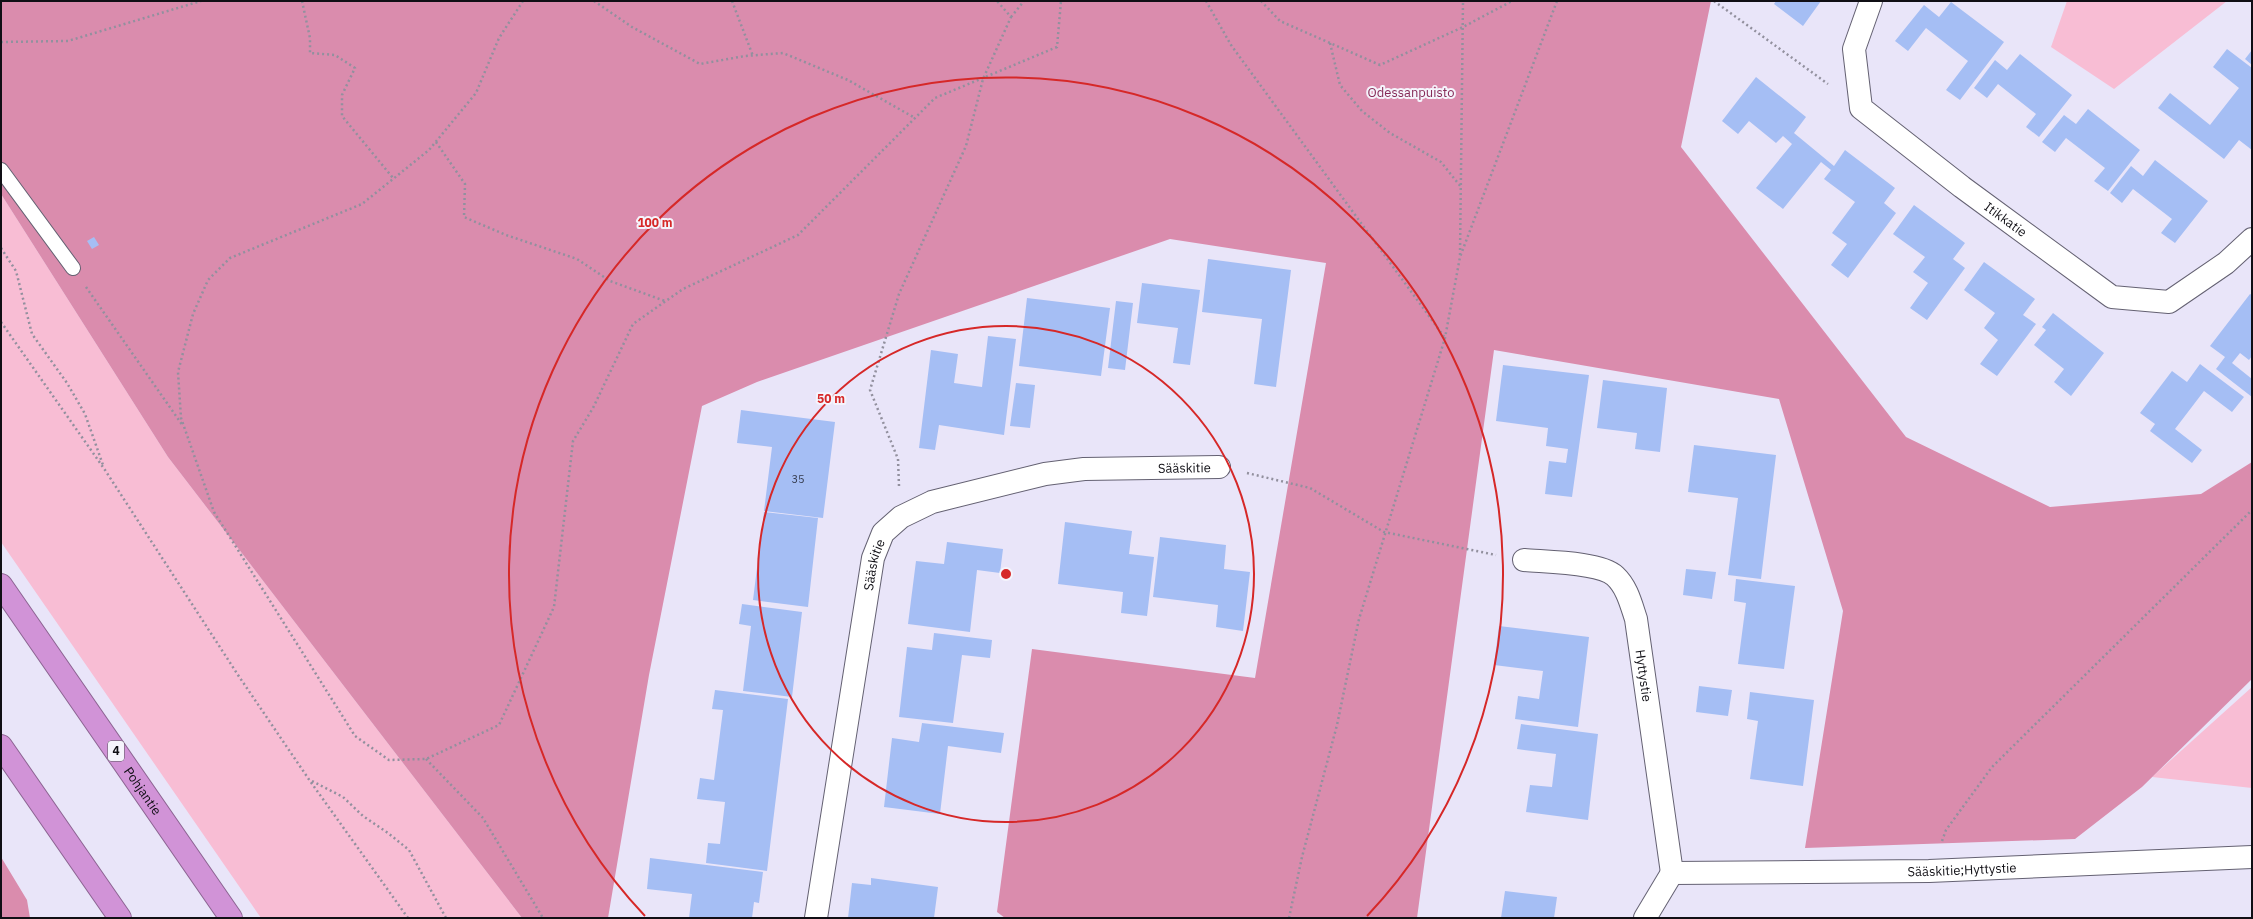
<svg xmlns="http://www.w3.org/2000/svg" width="2253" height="919" font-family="'IBM Plex Sans',sans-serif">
  <rect width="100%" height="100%" fill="#e9e5f9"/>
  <!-- green -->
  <path fill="#f8bdd4" d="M2067,1H2227L2114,89L2051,47Z
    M1,194L168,457L522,918H261L1,542Z
    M2252,687V788L2152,777Z"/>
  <!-- forest -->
  <path fill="#da8cad" d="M1,1H1711L1681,147L1906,437L2050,507L2201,494L2252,462V679L2142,787L2075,839L1805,848L1843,611L1779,399L1494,350L1417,918H1005L997,912L1032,649L1255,678L1326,263L1170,239L757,382L702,406L649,675L608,918H522L168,457L1,194Z
    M1,857L27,900L30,918H1Z"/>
  <!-- building -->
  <path fill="#a5bef4" d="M1776,1H1821L1803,26L1774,4Z
    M1951,2L2004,42L1960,100L1946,90L1968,61L1926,28L1908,51L1895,41L1924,5L1939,17Z
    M2227,49L2252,68V150L2239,140L2224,159L2158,108L2170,93L2210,125L2239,88L2213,67Z
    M2252,50V65L2245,59Z
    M2020,54L2072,95L2039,137L2026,127L2036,114L1998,84L1987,98L1974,88L1995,60L2007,70Z
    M1756,77L1806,117L1794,133L1834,166L1845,150L1895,188L1884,203L1896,213L1848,278L1831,265L1847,244L1832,233L1855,202L1824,179L1831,170L1821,162L1783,209L1756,188L1792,144L1783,136L1776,143L1749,121L1738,134L1722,121Z
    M2088,109L2140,150L2108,191L2094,181L2105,168L2066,138L2055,152L2042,142L2064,115L2076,124Z
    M2155,160L2208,201L2175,243L2161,233L2172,219L2133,189L2122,203L2110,193L2131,166L2143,176Z
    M1914,205L1965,243L1953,259L1965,268L1927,320L1910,308L1928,283L1913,272L1925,257L1893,234Z
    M94,237L99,245L92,249L87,241Z
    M1208,259L1291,270L1276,387L1254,384L1262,319L1202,312Z
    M1984,262L2035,299L2023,315L2036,324L1997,376L1980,364L1998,340L1984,328L1995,313L1964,290Z
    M1142,283L1200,290L1190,365L1173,363L1178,328L1137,323Z
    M2250,294L2252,295V356L2249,360L2240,353L2232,363L2252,379V397L2216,369L2225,357L2210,346Z
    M1027,298L1110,308L1101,376L1019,366Z
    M1116,301L1133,303L1125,370L1108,368Z
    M2053,313L2104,353L2071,396L2054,382L2064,369L2034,345L2046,330L2042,327Z
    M988,336L1016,339L1004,435L939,425L935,450L919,448L931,350L958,354L954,383L982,387Z
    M2200,364L2244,397L2232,412L2204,391L2175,429L2202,450L2192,463L2150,431L2155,424L2140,413L2172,371L2187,382Z
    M1503,365L1589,375L1572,497L1545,494L1549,461L1566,463L1568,449L1546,446L1548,428L1496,421Z
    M1603,380L1667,388L1660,452L1635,449L1637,433L1597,428Z
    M1016,383L1035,385L1030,428L1010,426Z
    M741,410L835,422L823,518L764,511L772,447L737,443Z
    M1694,445L1776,455L1761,579L1728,575L1738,498L1688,492Z
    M764,512L818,518L808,607L753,600Z
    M1065,522L1132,531L1129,554L1154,557L1147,616L1121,613L1123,592L1058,584Z
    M1160,537L1226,545L1224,569L1250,572L1243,631L1216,627L1218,605L1153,597Z
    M947,542L1003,549L1000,573L977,570L970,632L908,624L916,561L944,564Z
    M1686,569L1716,572L1712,599L1683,595Z
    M1736,579L1795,586L1784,669L1738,664L1746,603L1734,601Z
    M742,604L802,612L792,697L743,691L751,626L739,624Z
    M1499,626L1589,637L1578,727L1515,719L1518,696L1539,699L1543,671L1494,665Z
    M934,633L992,640L990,658L962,655L953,723L899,717L907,647L932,650Z
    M1699,686L1732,690L1728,716L1696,712Z
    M715,690L788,699L767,871L706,863L708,843L720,844L725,802L697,799L700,778L714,780L723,710L712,709Z
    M1750,692L1814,700L1803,786L1750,779L1758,721L1747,719Z
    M922,723L1004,733L1001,753L948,746L940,814L884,807L892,738L919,742Z
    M1521,724L1598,734L1588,820L1526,812L1530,785L1552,787L1556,754L1517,749Z
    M650,858L763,872L759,903L754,902L752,918H689L692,894L647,889Z
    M871,878L938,887L934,918H848L852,883L871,885Z
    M1505,891L1557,897L1554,918H1501Z"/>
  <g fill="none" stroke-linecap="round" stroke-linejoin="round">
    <!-- service casing -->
    <g stroke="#646172" stroke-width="16">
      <path id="service" d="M1,170L73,268"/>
    </g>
    <!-- minor casing -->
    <g stroke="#646172" stroke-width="24">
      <g id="minor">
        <path id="s1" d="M1871,1L1854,49L1861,108L1962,187L2112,297L2169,302L2226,263L2252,239"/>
        <path id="s2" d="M1524,560C1545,562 1600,562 1615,576C1627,587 1631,604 1636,619L1672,873"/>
        <path id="s3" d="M1672,873L1929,871L2252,857"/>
        <path id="s4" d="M816,918L873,558L883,533L901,517L932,502L1045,474L1084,469L1219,467"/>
        <path d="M1645,918L1672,873"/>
      </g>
    </g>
    <!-- motorway casing -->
    <g stroke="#8d6593" stroke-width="24">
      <g id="motorway">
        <path id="s5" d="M1,585L231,918"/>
        <path d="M1,746L120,918"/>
      </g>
    </g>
    <!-- path -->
    <path stroke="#92909e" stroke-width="2.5" stroke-dasharray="2 3" stroke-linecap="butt" d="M302,1L310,38V53L335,55L355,68L342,95V116L393,178
      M523,1L499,38L476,93L429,150L362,204L230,258L208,280L193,314L178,372L181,418L214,512L355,736L389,760L426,759L499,725L554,607L573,441L593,408L633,324L683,289L798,235L935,98L1057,47L1061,1
      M594,1L632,27L700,64L745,56L783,53L848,80L915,118
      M732,1L753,56
      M1206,1L1231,45L1445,338
      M1261,1L1280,21L1380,65L1463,27L1512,1
      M1714,1L1828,84
      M1011,17L1024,1
      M1,42L68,41L201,1
      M1330,43L1340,85L1362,111L1390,133L1441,162L1461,187
      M436,142L465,184L464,217L506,235L577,259L610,281L665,301
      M1,248L16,271L32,334L67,383L85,414L103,465
      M1460,255L1463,1
      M86,287L183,426
      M1,322L105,470L238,675L310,781L408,918
      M1247,473L1310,488L1384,532L1496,555
      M899,486L898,459L870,390L899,294L966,146L983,79L1011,17L997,1
      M426,759L483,818L543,918
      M312,781L343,797L363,816L388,833L409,850L446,918
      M1942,841L1946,830L1992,767L2252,510
      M1289,918L1302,857L1337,725L1359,619L1445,338L1460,257L1557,1"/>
    <!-- service -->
    <use href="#service" stroke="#fff" stroke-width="14"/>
    <!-- minor -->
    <use href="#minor" stroke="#fff" stroke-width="22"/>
    <!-- motorway -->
    <use href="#motorway" stroke="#d193d7" stroke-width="22"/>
  </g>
  <!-- distance rings -->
  <g fill="none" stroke="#d62828" stroke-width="2">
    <circle cx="1006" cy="574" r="248"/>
    <path d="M645 916A497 497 0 1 1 1367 916"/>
  </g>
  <g text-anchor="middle" stroke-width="4" stroke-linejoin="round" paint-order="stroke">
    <!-- number labels -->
    <g font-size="11" fill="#353b4d">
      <text x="798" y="483">35</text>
    </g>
    <!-- shield labels -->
    <rect fill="#f5f4fc" stroke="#55545a" stroke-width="1" x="108" y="741" width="16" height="20" rx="3"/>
    <g font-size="12" font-weight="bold" fill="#100f15">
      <text x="116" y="755">4</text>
    </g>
    <!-- park labels -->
    <g font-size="13" fill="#862b58" stroke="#f5f4fc">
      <text x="1411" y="97">Odessanpuisto</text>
    </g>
    <!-- street labels -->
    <g font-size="13" fill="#100f15" stroke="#f5f4fc">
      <text dy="5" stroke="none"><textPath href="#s1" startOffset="293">Itikkatie</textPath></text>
      <text dy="5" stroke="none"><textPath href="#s4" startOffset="706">Sääskitie</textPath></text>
      <text dy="5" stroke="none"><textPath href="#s4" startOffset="358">Sääskitie</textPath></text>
      <text dy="5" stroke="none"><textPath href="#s2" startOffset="199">Hyttystie</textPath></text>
      <text dy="5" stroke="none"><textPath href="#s5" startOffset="250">Pohjantie</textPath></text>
      <text dy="5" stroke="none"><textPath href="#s3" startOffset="290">Sääskitie;Hyttystie</textPath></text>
    </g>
  </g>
  <circle cx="1006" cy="574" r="6" fill="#d62828" stroke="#f5f4fc" stroke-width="2"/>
  <g font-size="12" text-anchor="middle" font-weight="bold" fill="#d62828" stroke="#f5f4fc" stroke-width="4" stroke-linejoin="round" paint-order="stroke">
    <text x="655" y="227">100 m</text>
    <text x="831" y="403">50 m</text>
  </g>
  <!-- border -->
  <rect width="2253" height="919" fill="none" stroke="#100f15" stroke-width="4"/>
</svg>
